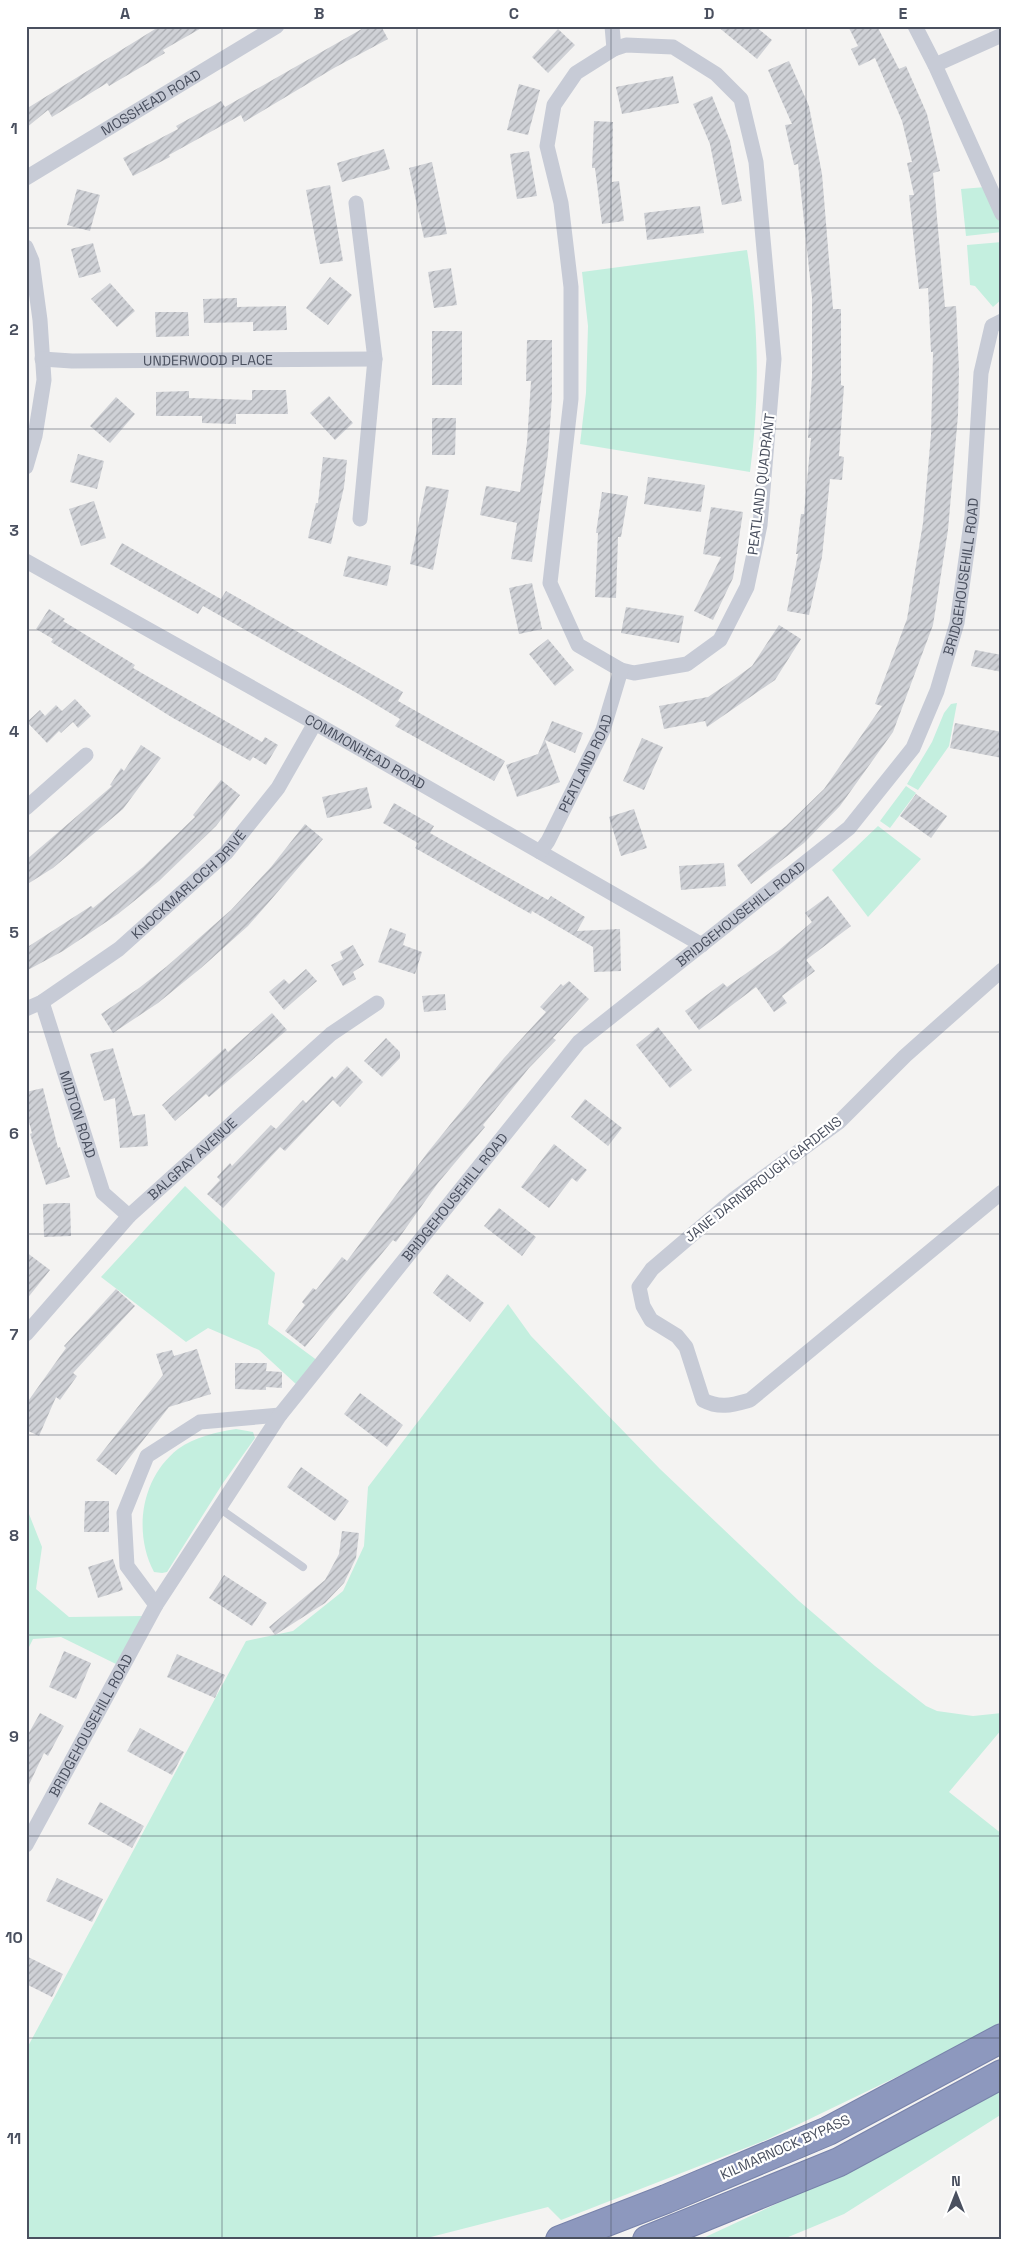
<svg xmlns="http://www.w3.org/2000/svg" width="1028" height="2266" font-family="'Space Grotesk',sans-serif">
  <defs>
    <pattern id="building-hatch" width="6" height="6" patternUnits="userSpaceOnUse" patternTransform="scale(1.25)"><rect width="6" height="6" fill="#cfd1d6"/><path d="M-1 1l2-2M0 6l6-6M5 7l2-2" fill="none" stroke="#aaacb1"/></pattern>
  </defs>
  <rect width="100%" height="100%" fill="#f4f3f2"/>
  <!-- green -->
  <path fill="#c4efdf" d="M986,187L1002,218V232L966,236L961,189Z
    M1002,242V299L993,307L975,286L970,285L967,245Z
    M747,250C759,323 760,399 750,472L580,444L586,393L588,326L582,272Z
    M957,703L949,746L918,790L907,784L932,742L944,713L951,704Z
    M906,786L916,793L890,828L880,821Z
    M878,826L921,859L868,917L832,870Z
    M185,1186L275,1273L268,1324L318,1361L297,1385L259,1350L208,1328L186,1342L101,1277Z
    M508,1304L531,1336L660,1469L799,1601L875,1666L926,1706L937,1711L973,1716L1002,1713V1729L949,1792L1002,1834V2021L969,2042L766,2140L561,2220L548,2207L419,2240H26V2050L246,1641L293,1631L343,1591L364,1546L368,1487Z
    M236,1429L253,1432L255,1438L223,1483L167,1572L162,1573L154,1572C133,1532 141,1478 178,1449C195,1437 216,1432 236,1429Z
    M26,1512L29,1514L42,1547L36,1589L69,1617L142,1616L118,1665L61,1637L33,1639L26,1653Z
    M1002,2087V2114L844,2214L781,2240H699L804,2191Z"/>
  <!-- building -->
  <path fill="url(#building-hatch)" d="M160,26H205L163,50L165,53L109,86L107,83L52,117L48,110L26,128V109Z
    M367,26H381L388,39L334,68L244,122L241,115L169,155L170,157L133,176L123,158L178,129L176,126L221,101L225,107Z
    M717,26H755L772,40L757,59Z
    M848,26H877L899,69L906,66L927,114L940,171L933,173L945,307L956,306L959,370L958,415L948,530L933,625L893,732L840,806L804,843L751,884L737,865L786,826L824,789L882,706L875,704L907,619L923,523L931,435L933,352H931L928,288L919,289L909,195H914L907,163L912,162L902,121L875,58L859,66L851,49L858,46Z
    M558,29L575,45L548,73L532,57Z
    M789,61L809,106L822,174L833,309H841V385L844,386L839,456L844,457L842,480L830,479L822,557L809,615L787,611L798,554H796L801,514H804L811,438H808L812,377V297L798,164L794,165L785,125L792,124L768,70Z
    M673,76L679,103L622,114L616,87Z
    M519,84L540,90L528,135L507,130Z
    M712,96L730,141L742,201L722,205L710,144L693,104Z
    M594,121L613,122L612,182L619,181L624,221L602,224L595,168H592Z
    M384,149L390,169L342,182L337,163Z
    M529,151L537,196L517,199L510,154Z
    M432,162L447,234L424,238L409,168Z
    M330,185L343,261L320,264L306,190Z
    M77,189L100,195L90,231L67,225Z
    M700,206L704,233L647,240L644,213Z
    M93,243L101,272L79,278L71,249Z
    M451,268L457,305L434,308L428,272Z
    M330,277L352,295L328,325L306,308Z
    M110,283L135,311L117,327L91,299Z
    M237,298V307L286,306L287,330L253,331V322L204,323L203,299Z
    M155,312H188L189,336L156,337Z
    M432,331H462V385H432Z
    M527,340H552V397L548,454L532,562L511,559L517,523L480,515L486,486L520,492L527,442L531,381H526Z
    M252,390H286L288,414H236V424L202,423V416H156V392L189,391V398L252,400Z
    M329,396L353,423L335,440L310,413Z
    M116,397L135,414L110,443L90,426Z
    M432,418H456L455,455H432Z
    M78,454L104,461L97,489L70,482Z
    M323,457L347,460L344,487L331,544L308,538L316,503H318Z
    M648,477L705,485L701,512L644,504Z
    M426,486L449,490L433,570L410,564Z
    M602,492L628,496L621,537H618L616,598L595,597L598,533H596Z
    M94,501L106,538L81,546L69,509Z
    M711,507L743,512L733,578L713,620L694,611L721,557L703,554Z
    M122,543L221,599L226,591L403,692L398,701L505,761L494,781L395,726L400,719L355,692L203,606L198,614L110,564Z
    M348,556L391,566L387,586L343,576Z
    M532,583L542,629L519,634L509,588Z
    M626,607L684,616L679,643L621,633Z
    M49,609L65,619L63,621L135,665L133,668L262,742L265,737L278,745L266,765L253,757L250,761L173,718L51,642L53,639L36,629Z
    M779,625L801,639L775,680L707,727L705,721L664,729L659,706L708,697L730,682L752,666Z
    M548,639L574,670L555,686L529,654Z
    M975,650L1002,655V672L971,666Z
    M75,699L91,716L78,728L73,722L61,733L59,731L47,743L27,722L40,710L45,716L56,705L62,711Z
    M552,721L583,733L575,753L545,740L560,782L517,797L506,765L538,754Z
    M955,723L1002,732V758L950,748Z
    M642,738L663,747L644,790L623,781Z
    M141,745L161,758L123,809L53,868L26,885V860L112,786L110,785L121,768L124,771Z
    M221,780L240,795L216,826L159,881L118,914L63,951L26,971V948L91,906L93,908L143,867L195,817L193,815Z
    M367,787L372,808L327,818L322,797Z
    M916,794L947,816L931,838L900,816Z
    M394,803L434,826L430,833L548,900L551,896L585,917L577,931L620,929L621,971L594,972L593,947L532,911L531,914L415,848L418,843L383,823Z
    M634,809L647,848L621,856L609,817Z
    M305,824L323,839L269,902L248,926L201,968L158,1003L113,1033L101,1014L139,988L166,967L231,910L271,867Z
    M724,863L726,886L681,890L679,866Z
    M828,896L851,926L806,960L815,971L782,996L787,1003L774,1012L756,987L699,1030L685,1011L723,983L727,987L779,950L812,922L805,913Z
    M390,928L406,934L403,945L422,952L415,974L378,962Z
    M353,945L364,965L353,972L356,979L343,986L331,965L343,959L340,952Z
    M306,969L317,981L284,1010L269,992L284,979L289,984Z
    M569,981L589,999L553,1038L556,1040L529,1068L483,1125L485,1127L438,1183L396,1242L393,1240L305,1347L285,1331L305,1305L302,1302L313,1288L316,1290L342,1257L347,1261L428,1152L504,1058L546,1012L540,1007L561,984L563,986Z
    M445,994L446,1010L424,1012L422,996Z
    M272,1013L287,1030L209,1097L206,1094L175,1121L162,1105L225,1048L228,1052Z
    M658,1027L692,1070L670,1088L636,1045Z
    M386,1038L400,1052V1058L382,1077L364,1061Z
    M113,1048L133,1116L145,1114L148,1146L120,1148L115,1098L104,1101L90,1054Z
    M347,1066L363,1082L340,1107L333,1100L285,1151L280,1147L223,1208L207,1194L220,1180L217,1177L230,1163L232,1166L271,1125L276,1129L303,1100L306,1103L332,1076L335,1079Z
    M43,1088L58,1148L60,1147L70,1177L46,1185L30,1134L32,1133L26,1111V1092Z
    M585,1099L622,1128L608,1146L571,1117Z
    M554,1144L587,1170L577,1182L572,1178L549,1208L521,1187Z
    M62,1203H70L71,1236L44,1237L43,1204Z
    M499,1208L536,1237L522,1256L484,1226Z
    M26,1252L50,1270L26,1300Z
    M447,1274L484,1303L470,1322L433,1293Z
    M116,1289L135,1306L73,1373L77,1376L60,1400L56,1397L39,1436L26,1430V1404L66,1348L64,1346Z
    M197,1349L211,1394L169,1407L116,1475L96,1460L163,1375L156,1354L172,1350L174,1356Z
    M235,1363H267L266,1371L282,1372V1388L266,1387V1390L235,1389Z
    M360,1393L403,1425L387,1447L344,1414Z
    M301,1467L349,1501L335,1521L287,1487Z
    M85,1501H109V1532H84Z
    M342,1531L359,1533L356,1558L344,1583L325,1603L275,1635L269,1627L325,1580L339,1554Z
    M113,1559L123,1590L98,1598L88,1567Z
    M224,1575L267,1603L252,1626L209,1598Z
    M64,1651L91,1663L76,1699L49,1687Z
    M177,1654L225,1675L215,1698L167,1677Z
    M40,1713L64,1726L48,1756L44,1753L26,1791V1738Z
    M140,1728L184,1752L172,1775L127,1751Z
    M100,1802L144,1826L132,1848L88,1824Z
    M57,1878L103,1899L92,1922L46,1901Z
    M26,1956L63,1974L52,1997L26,1984Z"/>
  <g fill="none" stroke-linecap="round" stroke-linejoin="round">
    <!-- highway casing -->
    <g stroke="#7883aa" stroke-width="30">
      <path id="highway" d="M560,2240L666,2199L828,2131L1002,2038
        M647,2240L839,2162L1002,2074"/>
    </g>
    <!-- lane -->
    <path stroke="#c7cbd6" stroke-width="8" d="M219,1508L303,1567"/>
    <!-- street -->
    <g stroke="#c7cbd6" stroke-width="15">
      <path d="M612,26L614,49"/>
      <path d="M915,26L935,65L1002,214"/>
      <path d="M626,45L673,47L716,74L741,99L756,162L774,359L760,525L747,587L720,640L687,664L634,673L621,670L578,645L550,583L571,399V287L561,203L547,146L554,105L576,73L614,49Z"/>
      <path d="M935,65L1002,35"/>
      <path id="s1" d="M26,178L277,26"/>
      <path d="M356,203L375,359L360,519"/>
      <path d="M26,247L32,261L40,320L44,380L35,436L26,467"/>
      <path id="s2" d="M42,359L72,361L375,359"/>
      <path id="s3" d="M26,561L315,723L702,945"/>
      <path d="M26,808L86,755"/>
      <path id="s4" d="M540,852L548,841L603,730L621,670"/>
      <path d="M1002,970L905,1056L839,1122L734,1199L652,1269L639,1287L643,1306L651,1320L677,1336L686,1347L703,1400C720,1409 732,1405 750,1400L1002,1192"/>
      <path id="s5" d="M42,1002L103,1193L129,1216"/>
      <path id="s6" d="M26,1009L42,1002L119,949L226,853L278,788L315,723"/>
      <path id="s7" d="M26,1334L129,1216L331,1034L377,1003"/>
      <path d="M156,1605L127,1566L124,1513L147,1456L200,1422L280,1415"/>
      <path id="s8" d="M26,1845L156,1605L280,1415L579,1042L849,828L913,748L937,691L957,623L972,516L981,373L992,326L1002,321"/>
    </g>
    <!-- highway -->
    <use href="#highway" stroke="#8d98be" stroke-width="28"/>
  </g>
  <!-- grid -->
  <path fill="none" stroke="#4a505f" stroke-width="1" stroke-opacity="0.55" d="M222,26V2240M417,26V2240M611,26V2240M806,26V2240M26,228H1002M26,429H1002M26,630H1002M26,831H1002M26,1032H1002M26,1234H1002M26,1435H1002M26,1635H1002M26,1836H1002M26,2038H1002"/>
  <g text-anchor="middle" stroke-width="4.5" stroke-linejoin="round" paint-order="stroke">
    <!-- street labels -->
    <g font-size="14" fill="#4a505f" stroke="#fff">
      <text dy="5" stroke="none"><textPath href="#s1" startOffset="146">MOSSHEAD ROAD</textPath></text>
      <text dy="5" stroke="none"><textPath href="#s2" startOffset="166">UNDERWOOD PLACE</textPath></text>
      <text transform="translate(761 484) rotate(-83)" y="5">PEATLAND QUADRANT</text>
      <text dy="5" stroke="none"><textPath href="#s8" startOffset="1604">BRIDGEHOUSEHILL ROAD</textPath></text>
      <text dy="5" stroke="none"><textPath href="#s3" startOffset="389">COMMONHEAD ROAD</textPath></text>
      <text dy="5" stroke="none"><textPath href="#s4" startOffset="100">PEATLAND ROAD</textPath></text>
      <text dy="5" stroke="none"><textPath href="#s6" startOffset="206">KNOCKMARLOCH DRIVE</textPath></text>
      <text dy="5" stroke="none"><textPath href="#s8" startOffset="1184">BRIDGEHOUSEHILL ROAD</textPath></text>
      <text dy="5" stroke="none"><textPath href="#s5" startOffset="118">MIDTON ROAD</textPath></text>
      <text dy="5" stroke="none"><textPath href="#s7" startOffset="242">BALGRAY AVENUE</textPath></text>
      <text transform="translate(763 1179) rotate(-38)" y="5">JANE DARNBROUGH GARDENS</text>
      <text dy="5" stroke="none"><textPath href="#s8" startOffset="779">BRIDGEHOUSEHILL ROAD</textPath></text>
      <text dy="5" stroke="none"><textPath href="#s8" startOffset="136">BRIDGEHOUSEHILL ROAD</textPath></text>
      <text transform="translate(785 2147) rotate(-24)" y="5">KILMARNOCK BYPASS</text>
    </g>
  </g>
  <!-- border -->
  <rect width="1028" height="2266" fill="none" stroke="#ffffff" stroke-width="55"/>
  <!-- north arrow -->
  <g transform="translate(956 2194)" stroke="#ffffff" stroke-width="4" paint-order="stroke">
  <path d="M0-4L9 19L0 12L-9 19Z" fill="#4a505f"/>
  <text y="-8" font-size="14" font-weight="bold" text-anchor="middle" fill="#4a505f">N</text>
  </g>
  <rect x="28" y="28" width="972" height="2210" fill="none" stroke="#4a505f" stroke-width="2"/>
  <g font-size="16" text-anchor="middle" font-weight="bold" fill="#4a505f">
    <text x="125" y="19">A</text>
    <text x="319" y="19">B</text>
    <text x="514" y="19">C</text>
    <text x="709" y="19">D</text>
    <text x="903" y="19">E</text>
    <text x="14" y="134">1</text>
    <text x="14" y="335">2</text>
    <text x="14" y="536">3</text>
    <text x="14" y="737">4</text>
    <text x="14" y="938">5</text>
    <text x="14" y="1139">6</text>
    <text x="14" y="1340">7</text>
    <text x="14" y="1541">8</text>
    <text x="14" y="1742">9</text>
    <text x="14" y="1943">10</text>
    <text x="14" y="2144">11</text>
  </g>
</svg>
